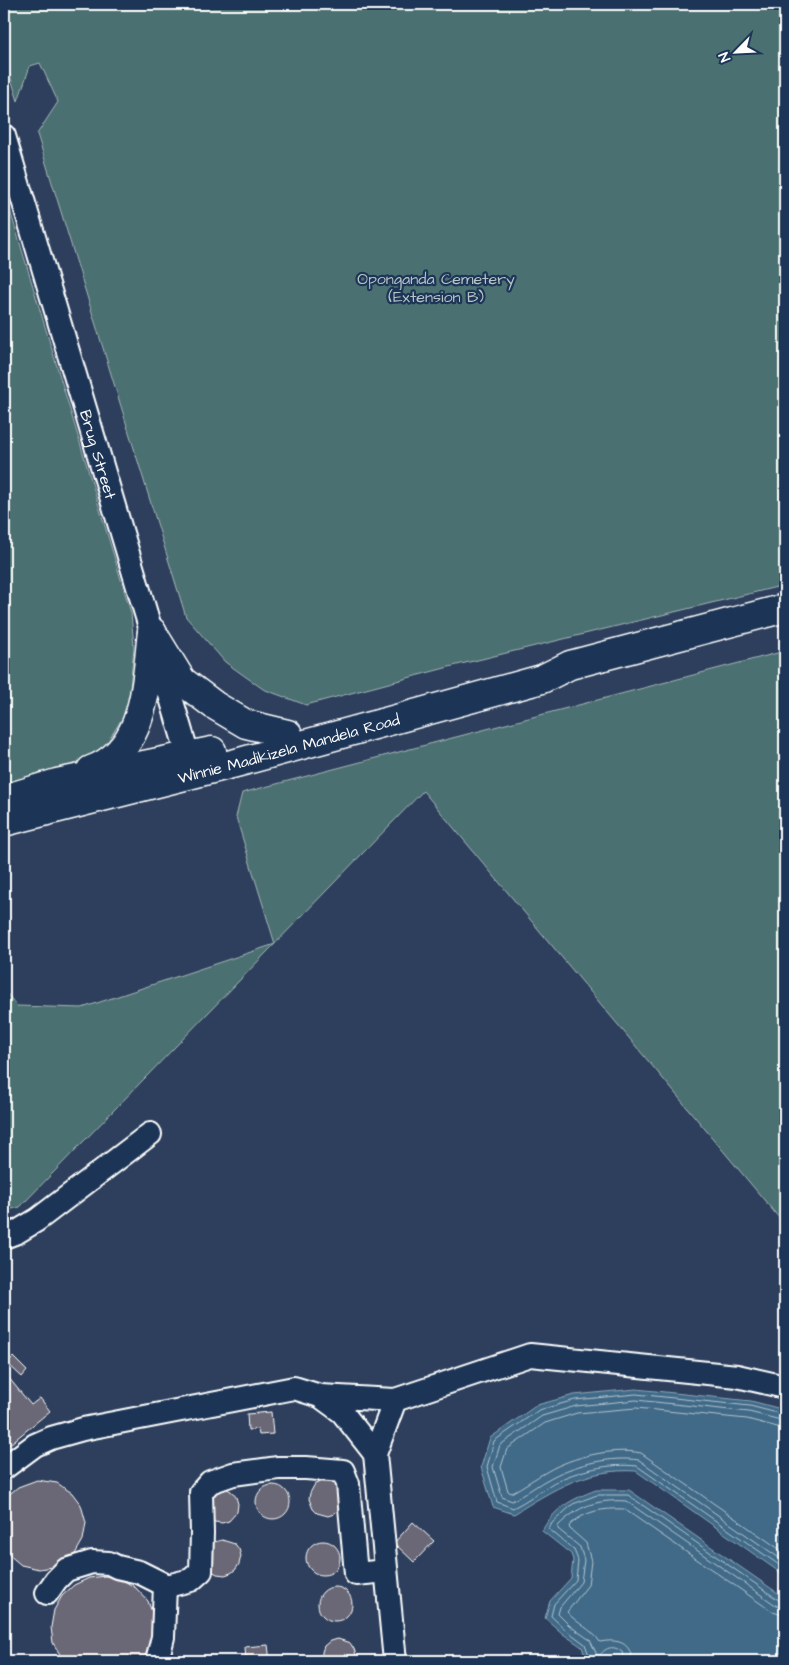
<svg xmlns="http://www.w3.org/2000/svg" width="789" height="1665" font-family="'Architects Daughter',sans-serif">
  <rect width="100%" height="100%" fill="#2d3f5d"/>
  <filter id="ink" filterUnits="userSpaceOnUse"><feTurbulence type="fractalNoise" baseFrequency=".02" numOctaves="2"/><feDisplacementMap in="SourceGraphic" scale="10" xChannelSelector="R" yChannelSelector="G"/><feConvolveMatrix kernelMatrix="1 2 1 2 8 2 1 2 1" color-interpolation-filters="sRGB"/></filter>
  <g filter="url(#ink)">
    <!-- green -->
    <path fill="#4b6f71" stroke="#a5b7b8" d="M4,4H785V585L449,667L306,705L263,689L225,662L186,617L37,134L58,102L40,63L30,66L18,101L4,56Z
      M4,190L131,613L134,647L128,709L105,746L82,762L4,788Z
      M785,651V1225L423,791L20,1207L4,1211V990L17,1006L82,1008L275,944L236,817L242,793Z"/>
    <!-- water -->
    <path fill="#416b88" stroke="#8da6b8" d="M636,1389L751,1401L785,1410V1576L636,1471C587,1468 554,1489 514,1514L493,1507L481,1467L490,1438L537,1405L574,1395Z
      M596,1490H629L785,1598V1661H621L611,1659L607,1661H587L582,1647L563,1634L545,1618L550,1601L571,1578L573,1560L571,1554L542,1531C554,1508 572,1499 596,1490Z"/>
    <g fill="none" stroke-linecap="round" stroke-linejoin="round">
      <!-- shore -->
      <path stroke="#b3c4cf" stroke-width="1" d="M785,1415L750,1406L636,1394L575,1400L539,1410L494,1441L487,1467L497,1502L513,1508C527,1501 540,1491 553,1483C578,1470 610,1463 637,1466L785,1569
        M785,1421L749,1412L636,1400L576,1406L542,1416L500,1445L493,1467L502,1497L512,1501C526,1494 538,1484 552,1477C577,1464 611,1456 639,1460L785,1562
        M785,1429L747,1419L636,1408L577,1413L545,1423L507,1449L501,1467L508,1491L511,1493C524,1486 535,1478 548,1471C572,1457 613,1447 641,1453L785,1553
        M591,1661L585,1644L566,1630L551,1616L554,1604L576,1580L578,1560L574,1550L549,1529L552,1523L573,1504L597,1495H628L780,1601L785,1602
        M624,1661L622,1652C614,1645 606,1647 600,1655H597L590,1640L570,1626L558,1614L560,1607L581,1582L584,1560L580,1547L558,1529V1526C578,1506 597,1499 626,1501L777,1606L785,1608
        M632,1661C631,1641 616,1639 600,1642C592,1629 577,1624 567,1612L588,1585L591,1561L586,1543L570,1529L569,1526C584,1511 603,1508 624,1509L773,1612L785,1616"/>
    </g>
    <!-- building -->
    <path fill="#6b6776" stroke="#fff" d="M13,1357L27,1371L22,1377L7,1363Z
      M8,1377L31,1405L40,1398L50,1411L4,1449V1381Z
      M271,1412L273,1434L259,1435L258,1429L248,1430L247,1414Z
      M37,1480L57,1483L72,1493L81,1505L86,1523L83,1540L75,1554L58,1566L39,1569L21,1565L8,1554L4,1548V1501L6,1497L18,1487Z
      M326,1480L337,1484L342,1506L334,1514L328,1516L317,1513L313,1509L309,1499L310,1493L315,1484Z
      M256 1502a17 17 0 1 1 34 0a17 17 0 1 1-34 0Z
      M226,1488L232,1492L236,1497L238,1504L237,1512L229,1521L222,1523L215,1522L210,1519L212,1490Z
      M413,1522L434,1541L414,1562L394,1543Z
      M222,1540L235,1544L239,1549L241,1556L239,1564L236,1569L231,1573L225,1575L217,1574L212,1571L208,1547L214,1542Z
      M306 1558a17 17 0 1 1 34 0a17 17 0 1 1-34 0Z
      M105,1576L121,1579L136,1588L148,1601L154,1618L149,1653L143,1661H64L53,1643L51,1627L54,1610L62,1596L74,1585L89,1578Z
      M318 1604a17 17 0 1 1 34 0a17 17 0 1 1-34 0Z
      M4,1592L8,1606L6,1625L4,1630Z
      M338,1639L350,1643L354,1649L356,1655L355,1661H322V1652L324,1646L330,1641Z
      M268,1645L270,1661H246L245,1647Z"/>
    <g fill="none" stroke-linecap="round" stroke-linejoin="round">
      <!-- minor casing -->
      <g stroke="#fff" stroke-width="26">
        <g id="minor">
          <path id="s1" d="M4,136L193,772"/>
          <path d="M4,1237L17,1232L37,1220L150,1134"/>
          <path d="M320,1396L395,1400"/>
          <path d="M4,1468L35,1445L51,1438L83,1429L294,1388L320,1396L342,1412L375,1454"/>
          <path d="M47,1593L56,1580L66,1570L92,1562L109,1563L117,1567L139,1572L167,1586L191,1580L201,1571L202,1533L201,1492L210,1482L233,1474L278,1468H306L343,1471L348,1484L356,1574L386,1571"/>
          <path d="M157,1661L163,1637L165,1585"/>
          <path d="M395,1661L375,1454L395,1400L530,1355L737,1376L785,1387"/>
        </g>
      </g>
      <!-- major casing -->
      <g stroke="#fff" stroke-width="31">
        <g id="major">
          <path d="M152,632L182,681L214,705L246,724L288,734"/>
          <path d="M91,770C147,750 146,681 152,632"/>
          <path d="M4,799L57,783L212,751"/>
          <path id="s2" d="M4,822L236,763L542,679L570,665L785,608"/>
        </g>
      </g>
      <!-- minor -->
      <use href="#minor" stroke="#1d3557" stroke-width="22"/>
      <!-- major -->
      <use href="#major" stroke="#1d3557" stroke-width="28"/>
    </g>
  </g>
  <g text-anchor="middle" stroke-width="4.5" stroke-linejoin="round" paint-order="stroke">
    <!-- park labels -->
    <g font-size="16" fill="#b7c5c6" stroke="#1d3557">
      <text x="436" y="284">Oponganda Cemetery<tspan x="436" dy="18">(Extension B)</tspan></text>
    </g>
    <!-- street labels -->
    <g font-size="16" fill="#fff" stroke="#1d3557">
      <text dy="6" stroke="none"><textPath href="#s1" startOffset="332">Brug Street</textPath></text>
      <text dy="6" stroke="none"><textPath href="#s2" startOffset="294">Winnie Madikizela Mandela Road</textPath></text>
    </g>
  </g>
  <!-- margin -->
  <rect width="789" height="1665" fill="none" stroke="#1d3557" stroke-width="20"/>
  <rect x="10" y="10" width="769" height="1645" fill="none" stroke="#fff" stroke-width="2" filter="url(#ink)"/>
  <!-- north arrow -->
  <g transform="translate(736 52) rotate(246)" stroke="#1d3557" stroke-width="4" paint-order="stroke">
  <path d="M0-4L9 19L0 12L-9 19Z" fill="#ffffff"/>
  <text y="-8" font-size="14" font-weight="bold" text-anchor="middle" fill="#ffffff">N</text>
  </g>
</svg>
